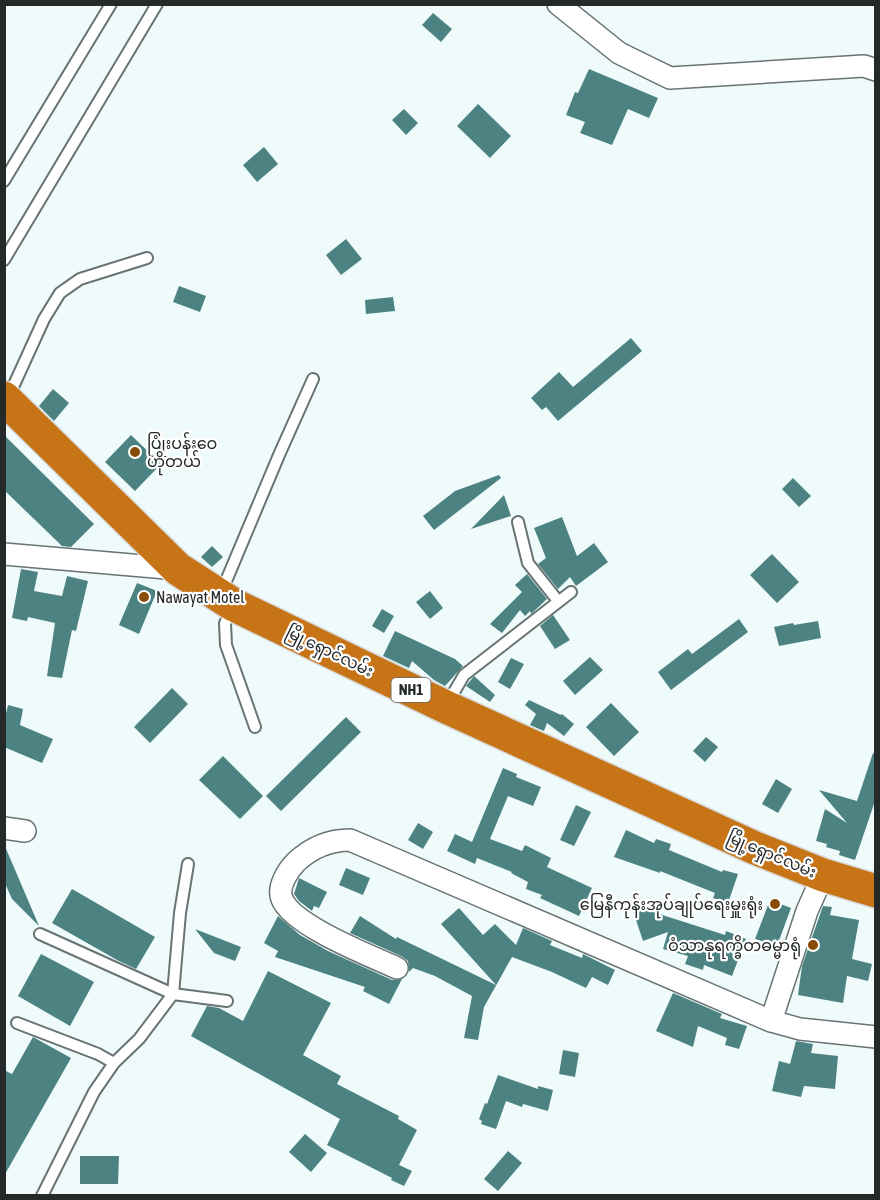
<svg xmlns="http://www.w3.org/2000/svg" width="880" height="1200" font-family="'Asap Condensed','Noto Sans Myanmar',sans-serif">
  <rect width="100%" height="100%" fill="#effbfb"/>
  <!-- building -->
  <path fill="#4c8382" d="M433,13L452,29L441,42L422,25Z
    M589,69L658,98L649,118L628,109L612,145L580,133L585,122L566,115L575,92L578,93Z
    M478,104L511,136L490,158L457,126Z
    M404,109L418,123L406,135L392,120Z
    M264,147L278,164L257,182L243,165Z
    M346,239L362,259L341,275L326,255Z
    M179,286L206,296L200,312L173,302Z
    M393,297L395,311L366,314L365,300Z
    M631,338L642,351L558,421L546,407L542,410L531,398L559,372L573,387Z
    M53,389L69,403L54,421L39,406Z
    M4,435L94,524L71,547L62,546L4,490Z
    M131,435L161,464L135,491L105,462Z
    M499,475L501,478L434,530L423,516L455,491Z
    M793,478L811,496L799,507L782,489Z
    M504,495L511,516L471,529Z
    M562,517L577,556L594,543L608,562L576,586L570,577L558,589L538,564L546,558L534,528Z
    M212,546L223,557L212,567L201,557Z
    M772,554L799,582L777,603L750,575Z
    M21,569L38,572L34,591L62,596L67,576L88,581L76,631L72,630L62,678L47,676L55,623L28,617L27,621L12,618Z
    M527,574L547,599L531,614L530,611L525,616L520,610L502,633L490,624L522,592L515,585Z
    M137,583L157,591L139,634L119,625Z
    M430,591L443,608L430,619L416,602Z
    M382,609L394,616L384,633L372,626Z
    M553,615L570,640L555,649L540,626Z
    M739,619L748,632L671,690L658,672L688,649L692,654Z
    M818,621L821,638L779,646L774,627L793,623L794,625Z
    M395,631L455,659L463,666L445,686L434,680L412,661L409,668L383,656Z
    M590,657L603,670L575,695L563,681Z
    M511,658L524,664L510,689L498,682Z
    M474,676L495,695L490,702L466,686Z
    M172,688L188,704L150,743L134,727Z
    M529,700L561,715L562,714L574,724L564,736L547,723L544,731L530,725L536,714L525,705Z
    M611,703L639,732L614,756L586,727Z
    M8,705L23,709L20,725L53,739L42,763L4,747V722Z
    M346,717L361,732L281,811L266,796Z
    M706,737L718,747L705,762L693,751Z
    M873,753L876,754V798L855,860L839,855L840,851L826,847L827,844L816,841L825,809L847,823L819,790L857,801Z
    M223,756L263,796L240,819L199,780Z
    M503,768L517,774L516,777L541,787L533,806L508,796L490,839L522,851L525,845L551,858L547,867L592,888L579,916L540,898L542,895L526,889L528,882L511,873L512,872L477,858L475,864L447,851L455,834L472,842Z
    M776,779L792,789L778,813L762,804Z
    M576,805L591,812L574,846L560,840Z
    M418,823L433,832L423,849L408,840Z
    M626,830L654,843L656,839L671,844L669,850L722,872L723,870L738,874L728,903L713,898L715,893L660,871V873L614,857Z
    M4,844L39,926L12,899L4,881Z
    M346,868L370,878L363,895L339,885Z
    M299,878L327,892L319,908L314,906L312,911L299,901L294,894Z
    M72,889L155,937L136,969L117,960L52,923Z
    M770,900L791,908L777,946L755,939Z
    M644,901L650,903L653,912L725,935L726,931L746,939L732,976L704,965L703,970L685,964L688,956L663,949L668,932L643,941L631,905Z
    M823,906L832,907L830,915L859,920L852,959L872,964L868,981L847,976L843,1003L798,995L802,966Z
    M459,908L483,935L495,924L516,945L523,928L552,941L550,945L582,958L583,954L615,970L608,985L592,977L586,988L552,972L512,957L484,1007L478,1040L464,1038L472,996L435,976L413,968L409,972L408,961L403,957L350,933L360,916L396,939L397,937L496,985L441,924Z
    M278,916L300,935L328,951L392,980L402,979L389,1004L363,991L365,987L275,957L278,951L264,943Z
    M195,929L241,947L235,961L214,953Z
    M41,954L94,982L70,1026L18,996Z
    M268,971L331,1003L303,1055L341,1076L337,1084L399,1116L398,1119L417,1130L399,1165L412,1171L404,1186L391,1180L392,1178L327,1145L340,1119L191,1036L207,1006L219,1008L243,1021Z
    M673,993L722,1014L720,1018L747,1026L739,1049L725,1045L727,1038L698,1026L693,1047L656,1031Z
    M33,1037L71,1058L4,1176V1070L12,1074Z
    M796,1041L813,1044L811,1053L838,1056L835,1089L804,1086L801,1097L772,1091L779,1061L790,1064Z
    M563,1050L579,1053L575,1077L559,1074Z
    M498,1075L538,1089V1086L553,1090L548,1111L523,1104L522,1107L506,1101L496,1129L481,1124L482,1121L479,1119L485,1103L487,1104Z
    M305,1134L327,1153L311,1172L289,1152Z
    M508,1151L522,1163L498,1191L484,1179Z
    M80,1156H119L118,1184H80Z"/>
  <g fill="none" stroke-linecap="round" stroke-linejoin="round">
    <!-- lane casing -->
    <g stroke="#687373" stroke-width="14">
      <path id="lane" d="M4,181L111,4
        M4,260L157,4
        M8,398L44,319L60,293L80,279L147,258
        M518,522L528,563L558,601
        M221,593L279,455L313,379
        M233,608L225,623L226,645L255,727
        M447,704L464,675L571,592
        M40,934L173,994L227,1001
        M17,1023L98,1054L114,1063
        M42,1196L94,1092L114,1063L139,1039L173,994L180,913L188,864"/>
    </g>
    <!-- street casing -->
    <g stroke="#687373" stroke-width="24">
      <path id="street" d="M558,4L619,53L670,78L864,66L876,70
        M4,554L178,569
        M4,828L25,831
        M397,968C371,956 293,926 282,899C277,887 288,870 296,862C312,847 329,840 350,840L771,1021L800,1029L876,1037
        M771,1021L807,911L823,875"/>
    </g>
    <!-- highway casing -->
    <g stroke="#d8d8d8" stroke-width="36">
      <path id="highway" d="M4,398L178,569L234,605L446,707L755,848L823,875L876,891"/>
    </g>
    <!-- lane -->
    <use href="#lane" stroke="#fff" stroke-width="10"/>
    <!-- street -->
    <use href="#street" stroke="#fff" stroke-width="21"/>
    <!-- highway -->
    <use href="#highway" stroke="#c67416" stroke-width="33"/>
  </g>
  <!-- markers -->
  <g fill="#874c05" stroke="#fff" stroke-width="2">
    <circle cx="135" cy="452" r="6"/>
    <circle cx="144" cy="597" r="6"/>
    <circle cx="775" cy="904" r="6"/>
    <circle cx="813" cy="945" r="6"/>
  </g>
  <g text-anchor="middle" stroke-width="4.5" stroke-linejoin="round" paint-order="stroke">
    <!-- shield labels -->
    <rect fill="#fff" stroke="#666969" stroke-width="1.5" x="391.5" y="678" width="39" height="24" rx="4.5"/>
    <g font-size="15" font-weight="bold" fill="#242929">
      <text x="411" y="695">NH1</text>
    </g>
    <!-- poi labels -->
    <g font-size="16" fill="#242929" stroke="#fff" text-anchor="start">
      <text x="147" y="449">ပြုံးပန်းဝေ<tspan x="147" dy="18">ဟိုတယ်</tspan></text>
      <text x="156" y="603">Nawayat Motel</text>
      <text x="763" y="910" text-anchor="end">မြေနီကုန်းအုပ်ချုပ်ရေးမှူးရုံး</text>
      <text x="801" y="951" text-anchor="end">ဝံသာနုရက္ခိတဓမ္မာရုံ</text>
    </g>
    <!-- street labels -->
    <g font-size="16" fill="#242929" stroke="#fff">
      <text transform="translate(330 651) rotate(26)" y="6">မြို့ရှောင်လမ်း</text>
      <text transform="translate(772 854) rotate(23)" y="6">မြို့ရှောင်လမ်း</text>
    </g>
  </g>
  <!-- border -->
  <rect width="880" height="1200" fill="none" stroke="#242929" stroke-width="12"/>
</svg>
